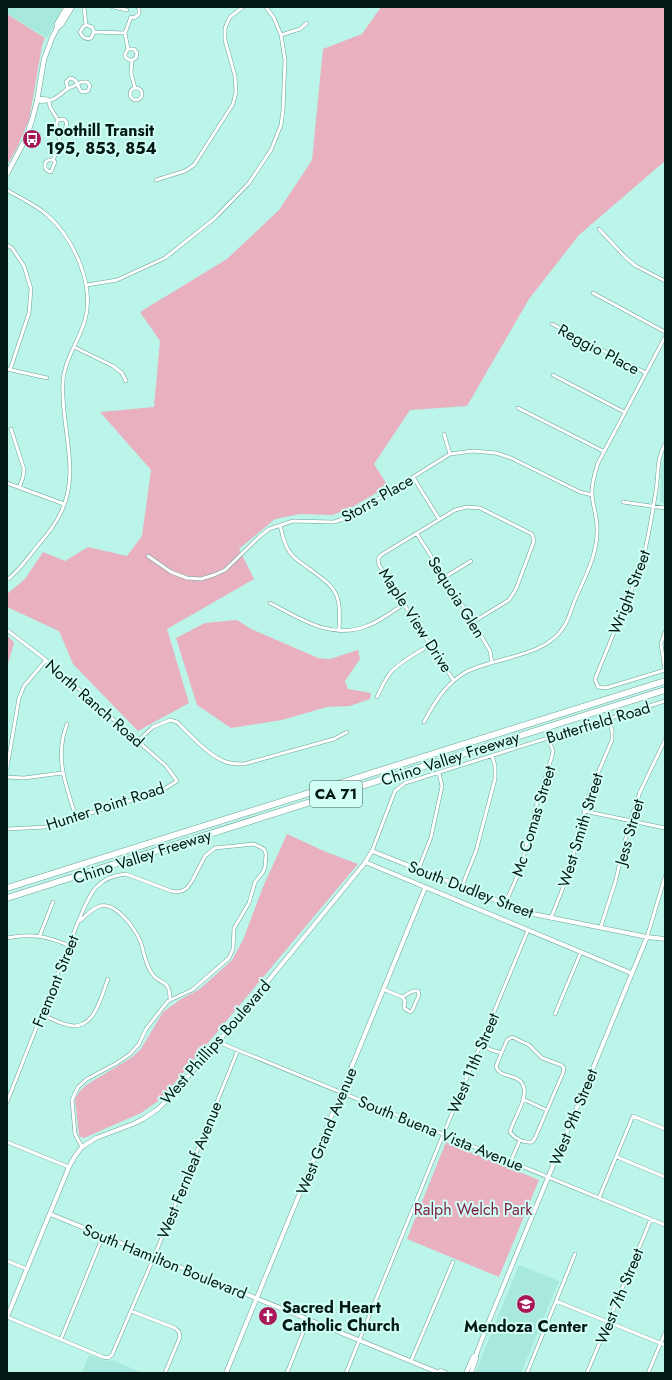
<svg xmlns="http://www.w3.org/2000/svg" width="672" height="1380" font-family="Jost,sans-serif">
  <rect width="100%" height="100%" fill="#bbf4e8"/>
  <!-- built -->
  <path fill="#a7eadd" d="M7,7H63L47,38L7,14Z
    M665,454V504L660,502V500L661,467Z
    M519,1265L559,1281L521,1373H475Z
    M89,1355L107,1361L112,1360L143,1373H82Z"/>
  <!-- green -->
  <path fill="#e9b1c0" d="M381,7H665V161L579,235L529,299L467,406L410,410L374,464L388,486L349,509L332,515L300,514L275,519L239,549L254,579L167,629L189,703L138,731L73,664L59,631L7,607V594L25,579L43,552L65,561L88,547L127,556L142,536L151,470L100,412L154,407L160,341L140,312L227,259L279,210L312,160L323,49L362,34Z
    M7,14L45,38L42,46L29,120L17,148L7,165Z
    M237,620L251,629L318,658L330,659L358,650L360,659L345,681L348,689L371,693L370,699L350,706L327,707L282,720L231,728L197,705L176,638L205,623Z
    M7,635L14,643L7,667Z
    M287,834L326,852L358,864L161,1099L141,1113L84,1138L79,1136L75,1099L79,1092L86,1085L131,1058L141,1049L163,1012L181,999L200,989L232,960L243,940L263,887Z
    M446,1142L539,1180L499,1277L407,1239Z"/>
  <g fill="none" stroke-linecap="round" stroke-linejoin="round">
    <!-- minor casing -->
    <g stroke="#6ba297" stroke-width="4">
      <path id="minor" d="M84,7L86,25
        M113,7L127,10
        M131,17L134,18L139,14V9L138,7
        M86,25L83,27L80,32C82,37 85,40 91,38L94,32
        M86,25L92,27L94,32
        M94,32L125,33
        M281,35L300,29L307,23
        M128,49H134L137,53L136,58L132,60L131,73L135,88
        M128,49L125,33L131,17
        M128,49L125,54V57L129,60H132
        M130 94a6 6 0 1 1 12 0a6 6 0 1 1-12 0Z
        M37,98L48,99L49,101
        M37,101C52,103 56,98 67,89C72,86 77,86 81,82H87L90,86L88,91L82,92C76,87 79,79 70,78L66,82L68,89
        M49,101L50,107L58,120
        M58,120L64,119L67,123L65,129L61,130
        M53,160H48L45,163V168L48,171L51,172L55,162L53,160L58,148L61,130L57,127L56,124L58,120
        M156,180L185,171L194,165L233,104L236,92L235,76L225,40V28L230,17L243,7
        M7,190C20,198 34,204 46,214C73,237 95,284 85,320C79,341 64,360 63,382C60,426 82,473 60,514C55,525 47,535 39,544C29,556 20,570 7,580
        M599,229L626,258L636,266L665,281
        M7,245L12,248L24,266L31,289L29,313L10,370
        M87,285L117,280L165,258L214,219L249,183L271,150L281,125L283,110L285,60L281,35L274,18L266,7
        M593,293L665,332
        M552,324L646,373
        M74,347L113,366L122,373L126,381
        M7,369L47,378
        M553,375L624,412
        M518,408L603,451
        M11,429L24,469L23,477L19,488
        M444,434L450,454
        M665,444C656,460 659,472 656,490C652,516 648,543 640,569L595,679L598,687L606,688L665,670
        M413,477L439,519
        M7,483L64,504
        M623,502L665,508
        M280,525C282,533 284,544 289,551C293,558 301,563 307,567C338,590 341,592 339,631
        M417,534L473,622L490,651L492,663
        M148,556L171,572L187,578L201,579L214,575L225,570L259,537L269,529L293,521L334,522L349,517L450,454L473,451L496,453L511,458L580,492L592,495
        M445,577L471,561
        M270,603C301,619 331,640 367,626C379,622 393,611 404,604
        M7,630L46,660L166,766L177,781L161,791L46,827L7,829
        M665,670L661,644L665,632
        M454,681L430,645L379,565L378,559L381,555L455,510L467,507L480,508L532,534L534,541L516,589L509,600L473,622
        M377,697C381,688 385,680 391,672C401,661 417,653 430,645
        M424,722C434,703 446,683 466,672C495,657 545,657 563,628C569,620 571,609 575,600C585,577 598,554 597,528C597,517 593,506 592,495C591,484 595,473 598,463L665,337
        M67,724C54,757 66,786 76,817
        M138,741L153,727L170,720L177,722C189,734 210,757 226,762C232,764 238,764 244,764L334,739L347,732
        M7,768L19,698L24,686L46,660
        M7,777L24,778L62,773
        M584,811L665,828
        M372,851L395,791L405,783L665,701
        M419,868L431,837L442,786L439,773
        M462,886L476,851L495,779V766L492,756
        M505,904L520,870L537,803L552,756L553,751L548,738
        M551,918L568,875L589,794L612,740V731L609,719
        M80,921C86,915 92,909 100,906C116,901 136,930 141,943C144,953 145,962 151,972C159,986 170,977 170,1000
        M601,926L615,883L630,821L640,792L665,740
        M40,935L53,902
        M647,937L665,877
        M7,938C31,933 47,936 70,946
        M383,989L402,997L405,1001L404,1008L410,1012L412,1011L419,995L418,991C411,989 408,995 402,997
        M555,1014L581,952
        M42,1015C50,1018 59,1023 68,1025C94,1032 101,997 108,979
        M512,1037L529,1045L542,1058L561,1065L564,1068L563,1073L535,1138L532,1142C524,1143 515,1139 510,1132C513,1119 529,1098 523,1085C518,1073 499,1079 496,1066L507,1040Z
        M218,1042L665,1225
        M481,1044L491,1050L502,1053
        M523,1099L546,1110
        M7,1102L78,922C89,897 94,877 126,874L171,891L176,892L182,891L187,888L192,881L205,856L215,848L254,844L264,849L266,854L265,867L263,872L255,882L249,903L234,928L233,949L229,958L192,990L168,1001L146,1029L139,1044L130,1054L117,1063L87,1079L78,1087L72,1100L75,1134L82,1147
        M7,1142L69,1167
        M617,1157L665,1177
        M511,1161L520,1140
        M599,1198L633,1116L665,1129
        M7,1261L27,1269
        M556,1301L665,1345
        M131,1311L175,1328L179,1332L180,1337L165,1373
        M7,1317L103,1357L108,1358L112,1355L154,1257L238,1050
        M61,1339L103,1236
        M411,1361L453,1262
        M287,1373L308,1320
        M346,1373L443,1135L528,930
        M527,1373L575,1254
        M587,1373L651,1219
        M648,1373L665,1333"/>
    </g>
    <!-- tertiary casing -->
    <g stroke="#6ba297" stroke-width="5">
      <path id="tertiary" d="M365,862L631,973
        M50,1214L437,1372L441,1371L446,1373
        M7,1317L69,1167L75,1156L82,1147L96,1138L133,1124L143,1119L158,1109L169,1098L218,1042L364,864L372,851L528,913L647,937L665,939
        M226,1373L425,888
        M466,1373L473,1357L476,1355
        M471,1373L476,1359V1355L487,1326L647,937"/>
    </g>
    <!-- secondary casing -->
    <g stroke="#6ba297" stroke-width="5.5">
      <path id="secondary" d="M57,28L61,25L72,7
        M7,174L26,138L32,120L37,101L44,59L52,38L57,28V24L67,7"/>
    </g>
    <!-- motorway casing -->
    <g stroke="#6ba297" stroke-width="7">
      <path id="motorway" d="M7,888L665,681
        M7,898L665,690"/>
    </g>
    <!-- minor -->
    <use href="#minor" stroke="#fff" stroke-width="3"/>
    <!-- tertiary -->
    <use href="#tertiary" stroke="#fff" stroke-width="4"/>
    <!-- secondary -->
    <use href="#secondary" stroke="#fff" stroke-width="4.5"/>
    <!-- motorway -->
    <use href="#motorway" stroke="#fff" stroke-width="6"/>
  </g>
  <!-- icons -->
  <defs>
    <g id="bus-disc" transform="scale(1)"><circle r="9.5" fill="#a71958" stroke="#d1fff5"/><path d="M-5-6H5V4H4V6H2V4H-2V6H-4V4H-5ZM-3.5-4V0h7V-4ZM-3.5 1.2v1.5H-2V1.2ZM2 1.2v1.5H3.5V1.2Z" fill="#fff"/></g>
    <g id="school-disc" transform="scale(1)"><circle r="9.5" fill="#a71958" stroke="#d1fff5"/><path d="M0-5L7-2L0 1L-7-2ZM-4 1L0 2.5L4 1V4Q0 6-4 4Z" fill="#fff"/></g>
    <g id="church-disc" transform="scale(1)"><circle r="9.5" fill="#a71958" stroke="#d1fff5"/><path d="M-1.2-6h2.4v3.5h3.3v2.4h-3.3V6h-2.4V-.1h-3.3v-2.4h3.3Z" fill="#fff"/></g>
  </defs>
  <g fill-rule="evenodd">
    <use href="#bus-disc" x="32" y="139"/>
    <use href="#school-disc" x="526" y="1304"/>
    <use href="#church-disc" x="268" y="1316"/>
  </g>
  <g text-anchor="middle" stroke-width="4" stroke-linejoin="round" paint-order="stroke">
    <!-- shield labels -->
    <rect fill="#d1fff5" stroke="#415e58" stroke-width="1" x="310" y="781" width="52" height="26" rx="3"/>
    <g font-size="15" font-weight="bold" fill="#031915">
      <text x="336" y="799">CA 71</text>
    </g>
    <!-- poi labels -->
    <g font-size="16" font-weight="bold" fill="#031915" stroke="#d1fff5" text-anchor="start">
      <text x="46" y="136">Foothill Transit<tspan x="46" dy="18">195, 853, 854</tspan></text>
      <text x="282" y="1313">Sacred Heart<tspan x="282" dy="18">Catholic Church</tspan></text>
      <text x="526" y="1332" text-anchor="middle">Mendoza Center</text>
    </g>
    <!-- street labels -->
    <g font-size="16" fill="#031915" stroke="#d1fff5">
      <text transform="translate(599 349) rotate(28)" y="6">Reggio Place</text>
      <text transform="translate(377 498) rotate(-30)" y="6">Storrs Place</text>
      <text transform="translate(629 592) rotate(-69)" y="6">Wright Street</text>
      <text transform="translate(457 597) rotate(58)" y="6">Sequoia Glen</text>
      <text transform="translate(416 620) rotate(57)" y="6">Maple View Drive</text>
      <text transform="translate(95 703) rotate(41)" y="6">North Ranch Road</text>
      <text transform="translate(598 722) rotate(-17)" y="6">Butterfield Road</text>
      <text transform="translate(450 758) rotate(-18)" y="6">Chino Valley Freeway</text>
      <text transform="translate(105 806) rotate(-18)" y="6">Hunter Point Road</text>
      <text transform="translate(533 821) rotate(-73)" y="6">Mc Comas Street</text>
      <text transform="translate(580 830) rotate(-73)" y="6">West Smith Street</text>
      <text transform="translate(629 832) rotate(-74)" y="6">Jess Street</text>
      <text transform="translate(142 856) rotate(-18)" y="6">Chino Valley Freeway</text>
      <text transform="translate(471 889) rotate(21)" y="6">South Dudley Street</text>
      <text transform="translate(55 981) rotate(-68)" y="6">Fremont Street</text>
      <text transform="translate(215 1042) rotate(-49)" y="6">West Phillips Boulevard</text>
      <text transform="translate(473 1063) rotate(-67)" y="6">West 11th Street</text>
      <text transform="translate(573 1117) rotate(-68)" y="6">West 9th Street</text>
      <text transform="translate(326 1131) rotate(-68)" y="6">West Grand Avenue</text>
      <text transform="translate(441 1133) rotate(22)" y="6">South Buena Vista Avenue</text>
      <text transform="translate(189 1170) rotate(-68)" y="6">West Fernleaf Avenue</text>
      <text transform="translate(165 1261) rotate(22)" y="6">South Hamilton Boulevard</text>
      <text transform="translate(619 1296) rotate(-68)" y="6">West 7th Street</text>
    </g>
    <!-- park labels -->
    <g font-size="16" fill="#7c1c43" stroke="#d1fff5">
      <text x="473" y="1215">Ralph Welch Park</text>
    </g>
  </g>
  <!-- border -->
  <rect width="672" height="1380" fill="none" stroke="#031915" stroke-width="16"/>
</svg>
